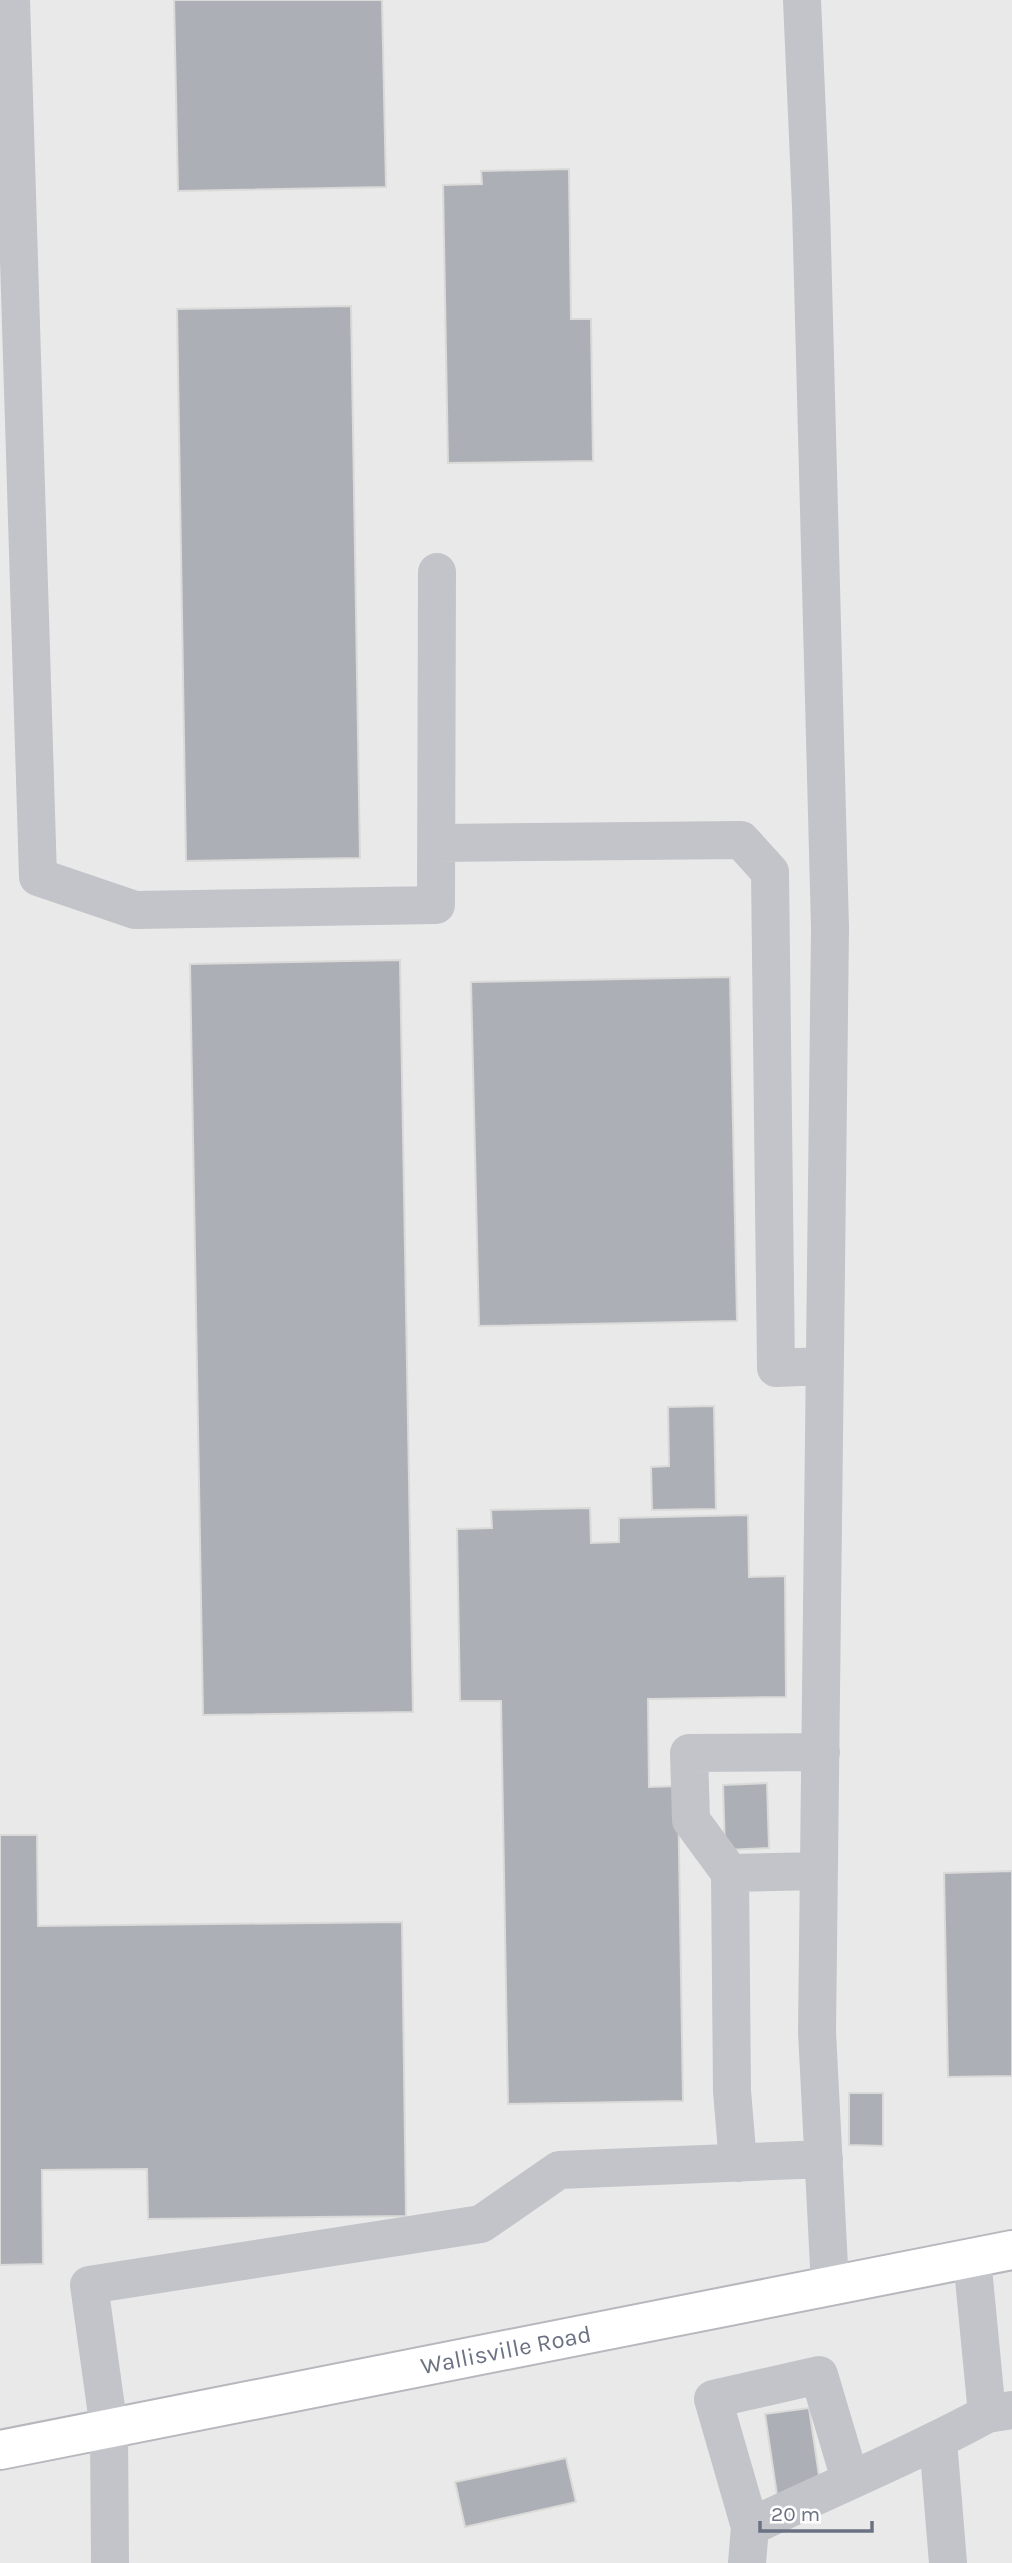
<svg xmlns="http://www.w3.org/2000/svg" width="1012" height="2563" font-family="Karla,sans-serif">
  <rect width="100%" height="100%" fill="#f8f8f6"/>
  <!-- built -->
  <path fill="#e9e9e9" d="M0,0H1012V2563H0Z"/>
  <!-- building -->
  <path fill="#adafb7" stroke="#dadad8" stroke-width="2" d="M174,0H382L386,187L178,191Z
    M569,169L571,319H591L593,461L448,463L443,185L482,184L481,171Z
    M351,306L360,858L186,861L177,309Z
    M400,960L413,1712L203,1715L190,964Z
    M730,977L737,1321L479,1326L471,982Z
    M714,1406L716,1509L652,1510L651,1467L669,1466L668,1407Z
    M590,1508L591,1543L619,1542V1518L748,1515L749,1577L785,1576L786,1697L648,1699L649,1787L678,1786L683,2101L508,2104L501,1701H460L457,1529L492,1528L491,1510Z
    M767,1783L769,1848L725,1850L723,1785Z
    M0,1835H37L38,1926L402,1922L406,2216L148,2219L147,2169L42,2170L43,2264L0,2265Z
    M1012,1871V2076L948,2077L944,1873Z
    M849,2093H883V2146L849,2145Z
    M809,2408L821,2489L777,2495L765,2414Z
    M566,2458L576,2502L465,2527L455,2482Z"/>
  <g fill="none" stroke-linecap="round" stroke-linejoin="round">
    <!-- major casing -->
    <g stroke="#b6b8bd" stroke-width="42">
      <path id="major" d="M0,2450L1012,2250"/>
    </g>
    <!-- minor -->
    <path stroke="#c2c4c9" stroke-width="38" d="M11,0L38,877L135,910L436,905L437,572
      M802,0L811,206L830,928L817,2032L830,2286
      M437,843L741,840L770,872L776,1368L825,1366
      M730,1873L691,1820L689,1753L821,1752
      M738,2163L732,2091L730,1873L819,1871
      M972,2258L987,2414L1012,2410
      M938,2441L948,2563
      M750,2527L713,2399L819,2375L850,2479
      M110,2563L109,2429L89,2285L481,2224L559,2170L824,2159
      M747,2563L750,2527C829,2489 910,2456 987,2414"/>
    <!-- major -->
    <use href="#major" stroke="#fff" stroke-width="38"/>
  </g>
  <g text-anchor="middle" stroke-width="7" stroke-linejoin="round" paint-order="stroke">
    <!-- street labels -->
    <g font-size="24" fill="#6b7283" stroke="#fff">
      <text transform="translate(506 2350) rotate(-11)" y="8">Wallisville Road</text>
    </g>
  </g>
  <!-- scale -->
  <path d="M760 2521v10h112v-10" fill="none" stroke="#6b7283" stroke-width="3.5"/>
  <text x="771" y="2521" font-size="21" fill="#6b7283" stroke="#ffffff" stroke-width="5" paint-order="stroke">20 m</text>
</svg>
